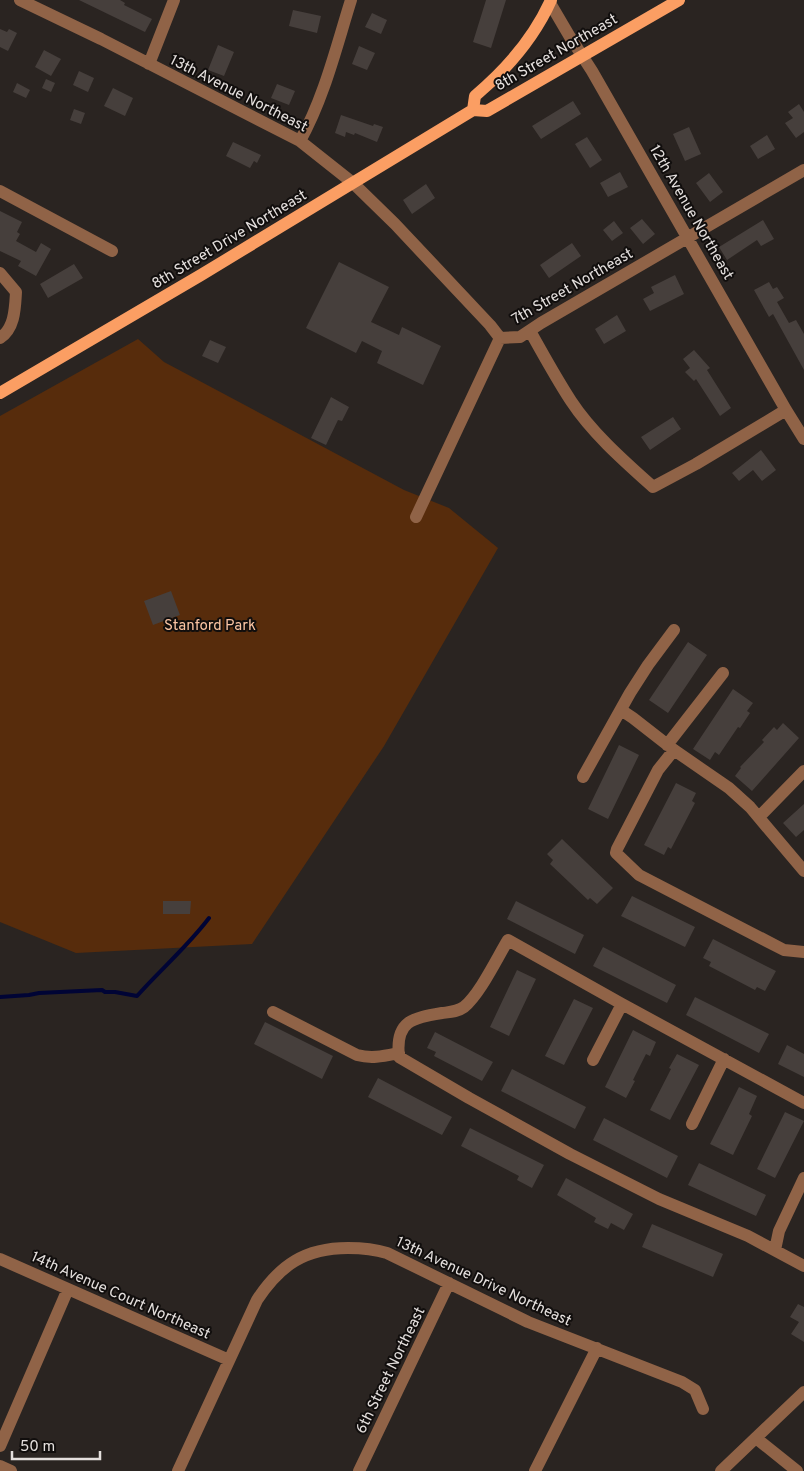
<svg xmlns="http://www.w3.org/2000/svg" width="804" height="1471" font-family="Overpass,sans-serif">
  <rect width="100%" height="100%" fill="#2a2421"/>
  <!-- green -->
  <path fill="#572c0c" d="M138,339L164,362L404,490L449,508L498,548L384,746L252,944L76,953L0,922V416Z"/>
  <g fill="none" stroke-linecap="round" stroke-linejoin="round">
    <!-- stream -->
    <path stroke="#000435" stroke-width="4" d="M0,997L29,995L39,993L102,990L105,992H115L137,996C161,969 188,946 209,918"/>
  </g>
  <!-- building -->
  <path fill="#463f3c" d="M79,0H120L125,3L124,5L152,19L145,32Z
    M486,0H506L491,48L473,42Z
    M293,10L321,16L317,33L289,26Z
    M372,13L387,20L381,34L365,27Z
    M0,29L7,32L9,29L17,33L8,51L0,47Z
    M218,45L234,52L224,76L208,70Z
    M359,46L375,53L367,70L352,64Z
    M44,50L61,59L51,76L35,67Z
    M79,71L94,78L88,92L73,85Z
    M46,79L55,83L51,92L42,88Z
    M17,83L30,90L26,98L13,92Z
    M277,84L295,91L289,105L271,98Z
    M113,88L133,98L125,116L104,106Z
    M573,101L581,114L541,139L532,126Z
    M799,104L804,112V132L796,138L785,123L793,118L788,112Z
    M74,109L85,113L81,124L70,120Z
    M341,115L373,126L374,124L383,127L377,142L355,133L354,135L346,132L345,137L335,133Z
    M689,127L701,154L685,161L673,134Z
    M767,135L775,149L758,159L750,146Z
    M587,137L602,160L590,168L575,144Z
    M233,142L261,155L257,163L254,161L250,168L226,156Z
    M620,172L628,187L608,197L600,183Z
    M709,173L723,192L710,202L696,183Z
    M426,184L435,198L412,214L403,200Z
    M0,211L22,222L17,232L20,234L16,241L36,252L41,243L51,249L36,276L18,266L21,261L0,251Z
    M642,219L655,234L643,244L630,228Z
    M763,220L774,239L761,246L757,240L727,260L719,247Z
    M614,221L623,233L612,241L603,230Z
    M572,243L581,256L549,278L540,265Z
    M339,262L389,287L371,322L399,335L402,327L441,346L423,385L377,363L382,351L362,341L356,353L306,328Z
    M74,264L83,278L48,298L40,284Z
    M675,275L684,294L650,311L643,299L654,293L651,287Z
    M769,282L773,289L777,287L784,298L777,302L789,323L796,320L804,334V370L773,314L769,317L754,290Z
    M617,315L626,331L604,344L595,329Z
    M210,340L226,347L218,363L202,356Z
    M694,350L710,368L707,370L731,408L720,416L696,379L694,381L685,372L690,368L683,359Z
    M331,397L349,407L342,421L338,420L326,445L311,438Z
    M673,417L681,429L650,450L641,437Z
    M761,450L776,470L762,481L753,470L739,481L732,473Z
    M171,591L180,615L153,625L144,601Z
    M688,642L707,655L668,713L649,700Z
    M733,689L753,703L747,711L750,713L740,728L738,727L719,755L715,752L710,760L693,749Z
    M783,723L799,738L752,791L735,776L741,768L740,767L764,742L762,740L774,727L777,730Z
    M619,745L639,755L608,819L588,809Z
    M676,783L696,793L692,801L695,803L671,849L668,847L664,855L644,845Z
    M804,804V830L796,837L783,823Z
    M562,839L613,888L597,904L590,898L588,900L550,864L553,860L547,854Z
    M632,896L695,927L685,947L621,916Z
    M163,901H191L190,914H163Z
    M516,901L584,935L575,954L507,919Z
    M713,939L776,971L765,991L757,987L755,990L709,966L711,962L703,958Z
    M603,947L676,985L667,1003L593,966Z
    M517,970L536,979L509,1036L490,1027Z
    M695,997L769,1034L759,1053L686,1015Z
    M574,999L593,1008L564,1065L545,1056Z
    M265,1022L333,1056L322,1079L254,1044Z
    M633,1030L656,1042L650,1056L646,1054L633,1080L635,1081L626,1098L605,1087Z
    M435,1032L493,1062L482,1081L434,1056L436,1052L427,1048Z
    M787,1045L804,1054V1077L778,1064Z
    M677,1054L699,1065L670,1120L650,1110L671,1069L669,1068Z
    M512,1069L586,1107L575,1129L501,1091Z
    M378,1078L452,1117L442,1135L368,1097Z
    M739,1087L757,1096L749,1114L752,1116L733,1155L710,1144Z
    M785,1112L804,1121L775,1178L757,1169Z
    M604,1118L678,1156L667,1178L593,1140Z
    M470,1128L544,1165L532,1188L517,1180L519,1176L461,1146Z
    M699,1163L766,1195L756,1216L688,1185Z
    M566,1178L633,1214L624,1230L611,1223L608,1229L594,1222L596,1218L557,1195Z
    M652,1224L723,1254L713,1277L642,1247Z
    M798,1304L804,1307V1342L791,1334L799,1322L790,1317Z"/>
  <g fill="none" stroke-linecap="round" stroke-linejoin="round">
    <!-- minor -->
    <path stroke="#906347" stroke-width="12" d="M20,0L101,39L300,141L353,183L395,224L490,325L500,338
      M550,3L570,37L592,71L786,410L804,439
      M149,64L174,0
      M300,141C324,98 336,48 351,0
      M0,191L112,251
      M0,273L16,292C15,308 15,328 0,338
      M530,331C543,354 556,378 571,401C592,433 624,461 653,487L696,464L786,410
      M500,338L520,337L541,323L804,170
      M416,517L500,338
      M621,710L633,718L674,750L729,788L750,807L804,871
      M667,745L723,673
      M674,750L658,770L617,849L616,853L639,875L784,950L804,952
      M583,777L630,693L648,665L674,630
      M759,817L804,771
      M273,1012L357,1055C372,1059 384,1056 399,1053
      M593,1060L622,1004
      M804,1103L622,1004L508,940C497,958 480,994 464,1007C457,1012 450,1012 442,1013C412,1018 395,1021 399,1057L469,1098L570,1154L659,1199L748,1236L804,1266
      M692,1124L724,1059
      M775,1250L779,1231L804,1178
      M0,1259L229,1360
      M756,1438L797,1471
      M0,1446L68,1289
      M0,1466L11,1471
      M178,1471L257,1300C280,1265 305,1248 348,1248C361,1248 374,1249 387,1253L528,1322L682,1382L695,1390L703,1409
      M359,1471L449,1283
      M535,1471L597,1348
      M721,1471L804,1392"/>
    <!-- major -->
    <path stroke="#fb9e63" stroke-width="12" d="M473,110L487,111L679,0
      M473,110L475,96C507,69 534,38 551,0
      M0,393L201,275L473,110"/>
  </g>
  <g text-anchor="middle" stroke-width="4" stroke-linejoin="round" paint-order="stroke">
    <!-- street labels -->
    <g font-size="15" fill="#e4dfdd" stroke="#110e0d">
      <text transform="translate(556 52) rotate(-30)" y="5">8th Street Northeast</text>
      <text transform="translate(239 93) rotate(27)" y="5">13th Avenue Northeast</text>
      <text transform="translate(692 212) rotate(60)" y="5">12th Avenue Northeast</text>
      <text transform="translate(229 239) rotate(-31)" y="5">8th Street Drive Northeast</text>
      <text transform="translate(572 286) rotate(-30)" y="5">7th Street Northeast</text>
      <text transform="translate(484 1281) rotate(25)" y="5">13th Avenue Drive Northeast</text>
      <text transform="translate(121 1295) rotate(24)" y="5">14th Avenue Court Northeast</text>
      <text transform="translate(390 1370) rotate(-64)" y="5">6th Street Northeast</text>
    </g>
    <!-- park labels -->
    <g font-size="15" fill="#fbc4a3" stroke="#110e0d">
      <text x="210" y="630">Stanford Park</text>
    </g>
  </g>
  <!-- scale -->
  <path d="M12 1451v8h88v-8" fill="none" stroke="#e4dfdd" stroke-width="2.5"/>
  <text x="20" y="1451" font-size="15" fill="#e4dfdd" stroke="#110e0d" stroke-width="4" paint-order="stroke">50 m</text>
</svg>
